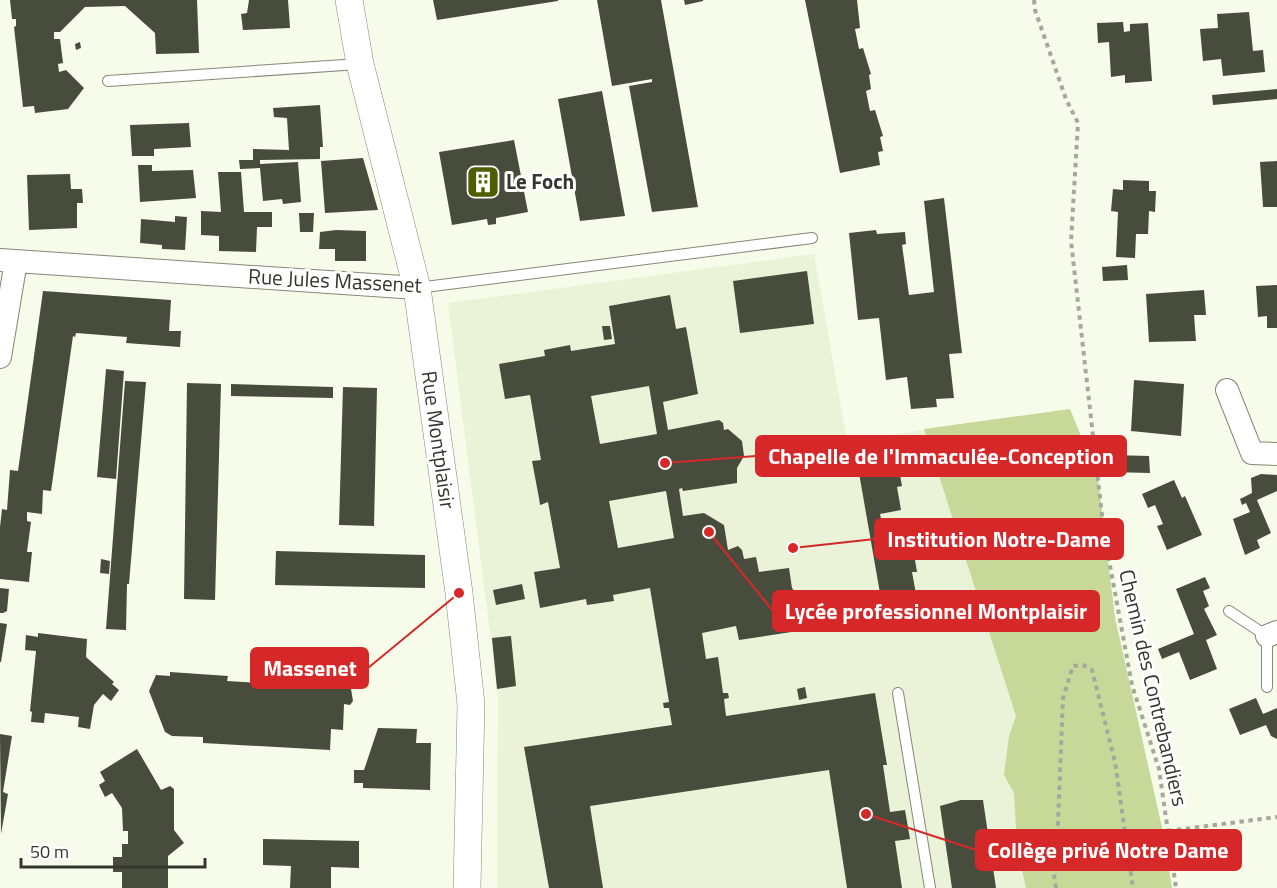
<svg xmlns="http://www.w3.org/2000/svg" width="1277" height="888" font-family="'Titillium Web',sans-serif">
  <rect width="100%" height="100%" fill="#f6fce9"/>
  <!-- built -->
  <path fill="#eaf2d8" d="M814,254L847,441L1070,409L1098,478L1115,618L1163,832L1172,888H497L498,696L448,303Z"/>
  <!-- green -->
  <path fill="#c7d898" d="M1070,409L1098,478L1115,618L1163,832L1172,888H1026L1017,847L1014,793L1004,775L1009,736L1016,716L924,429Z"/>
  <!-- building -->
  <path fill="#484c3d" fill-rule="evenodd" d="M10,0H197L199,53L156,54L155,33L125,6L85,7L60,32H54V39H60L63,63L58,64L59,72L66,70L84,88L68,109L35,113L34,106L23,107L14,27L16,26V19H12Z
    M249,0H288L290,28L243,30L241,14L247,13Z
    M433,0H558V1L437,20Z
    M597,0H661L698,207L652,212L629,86L652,82V79L612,86Z
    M684,0H703V1L685,5Z
    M805,0H857L860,28L855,29L859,49L863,48L871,74L869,75L871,89L866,91L870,111L875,110L883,136L880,137L883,151L878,152L880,165L840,173Z
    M1249,12L1253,51L1263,50L1265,72L1223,76L1221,59L1203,61L1200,29L1218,28L1217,14Z
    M1123,22L1124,32L1130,31V24L1148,23L1152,81L1125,83V75L1111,77L1109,42L1098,43L1097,23Z
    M80,42L81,48L76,50L75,44Z
    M1277,89V99L1213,105L1212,95Z
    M602,91L625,216L580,221L558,99Z
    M320,105L323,147H320V159L260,160V164L298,162L301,202L283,204L282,199L263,201L260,168L240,169L239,160H253V149L289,150L287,118L274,117L273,108Z
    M189,123L191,147L154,149V156H132L130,125Z
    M514,140L528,212L496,218V224L488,225L487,219L452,225L439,152Z
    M363,158L378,210L325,213L321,161Z
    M1277,161V207H1263L1260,162Z
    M138,165H152V171L193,170L196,198L140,202Z
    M218,172H241L244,212H272V227H257L256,252L219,251V236L201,235V211L221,212Z
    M70,174L71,189H82L83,203H77V228L29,230L27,175Z
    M1123,180L1149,181V191H1156L1155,212L1149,211L1148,234H1136L1135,258L1116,257L1118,212L1111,211L1113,189L1123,190Z
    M944,198L962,353L949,354L954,398L936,399L937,407L911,409L907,377L886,380L879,318L858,320L849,233L876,230L877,234L905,232L906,244L902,245L909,295L934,292L924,201Z
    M299,213H314L313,232H300Z
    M175,216L187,217L185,250L162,249V245L140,243L141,219L175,222Z
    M336,230L366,231V261H335V249H319L320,232Z
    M1127,265L1128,280L1103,281L1102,267Z
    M807,271L814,324L740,333L733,281Z
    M1277,285V328H1267V316L1258,317L1256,286Z
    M1204,290L1206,315H1194L1196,341L1149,342L1146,294Z
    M43,291L171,300L169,331H181L180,347L126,343L127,337L76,333L75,337L73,336L51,491L43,490L42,514L27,512V521L31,522L27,552H32L29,582L0,579V527L2,509L7,510L10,470L18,471Z
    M670,295L676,329L686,327L698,394L663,402L668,430L719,420L723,423L724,430L728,429L742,441L744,456L737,468V483L683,491L682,488L679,489L683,516L704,513L724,525L728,550L738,546L742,550L744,559L756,557L759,572L789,568L792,588L804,604L794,606L798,631L739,640L736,626L702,633L706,659L718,657L723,693H728L729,698L724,699L726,716L875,693L887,765H883L890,812L905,810L910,839L895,841L902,888H847L829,770L590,806L603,888H549L524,747L672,725L669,708H664L663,703L669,702L650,588L613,595L614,601L587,605L586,599L540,608L534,572L560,568L548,502L540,505L539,498L532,461L541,460L530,395L505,399L499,364L545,356L544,350L570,345L571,351L615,344L609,306ZM649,386L657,434L600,444L591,396ZM666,491L674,538L618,548L609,501Z
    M602,326H610L612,339L604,340Z
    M106,369L124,371L116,479L97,477Z
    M1134,380L1184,384L1181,436L1131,431Z
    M125,381L146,382L129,584H127L126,630L106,629Z
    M187,383L221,384L215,600L184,599Z
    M231,384L333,387V398L231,396Z
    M343,387L377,388L374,526L339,525Z
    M893,437L902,486L897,487L901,510L880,514L884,532L905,528L909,549L913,548L917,572H912L916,594L881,599L855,450L879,446L877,440Z
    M1112,455L1149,456L1150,473L1111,472Z
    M1261,474L1277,475V491L1257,500L1271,533L1257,540L1260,548L1245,555L1233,519L1250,512L1246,503L1242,505L1240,499L1252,493L1251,478Z
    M1174,480L1182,498L1185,496L1202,535L1167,550L1157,526L1163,524L1155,505L1148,508L1142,494Z
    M276,551L425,555V588L275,585Z
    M101,559L110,561L109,574L100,573Z
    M1205,577L1210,588L1203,591L1209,606L1204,609L1217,635L1206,640L1217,669L1190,680L1179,652L1162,659L1158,649L1194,634L1176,589Z
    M522,584L525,599L496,605L493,590Z
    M0,588L9,589L7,611L3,613H0Z
    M0,623L7,624L1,662H0Z
    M38,633L87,639L86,657L114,682L112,684L119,690L111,701L103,694L94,705L90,729L78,727L79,717L45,713L44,723L31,722L32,712L30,711L36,651L25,650L26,635L38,637Z
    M511,636L516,686L497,689L492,638Z
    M170,672L228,676L227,681L277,684V679L333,682V688L351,689L353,701L350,705L344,704L343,730L331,729L330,750L203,743V737L172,736L165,732L149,691L156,675L170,676Z
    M805,687L807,698L799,700L797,689Z
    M1256,698L1263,714L1277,708V739L1271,736L1266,725L1240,735L1229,709Z
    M378,728L417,729L416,743H431L430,790L363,788V783H354V770H364Z
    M0,734L12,736L3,792L8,794L1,834Z
    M137,749L161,790L170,786L174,789V830L184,843L168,856V888H122V872H113V857H122V844H128V831H123L122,808L112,793L105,797L99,785L105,781L100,772Z
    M961,800H983L996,888H952L940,806Z
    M263,839L359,841V868L331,867V888H290L291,866L263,865Z"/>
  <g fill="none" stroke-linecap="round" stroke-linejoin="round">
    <!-- service casing -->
    <g stroke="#848978" stroke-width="12">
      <path id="service" d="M108,81L359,64
        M417,288L812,238
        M1229,611L1267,636V687
        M898,693L930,888"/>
    </g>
    <!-- minor casing -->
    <g stroke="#848978" stroke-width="24">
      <path id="minor" d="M0,260L417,288
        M0,357L16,261
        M1227,390L1252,453L1277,454
        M1267,636L1277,632"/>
    </g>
    <!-- tertiary casing -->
    <g stroke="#848978" stroke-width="28">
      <path id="tertiary" d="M349,0L360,64L417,288L459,593L471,704L467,888"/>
    </g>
    <!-- path -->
    <path stroke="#a4a99b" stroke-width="4" stroke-dasharray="4.5 4.5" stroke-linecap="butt" d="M1034,0L1035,10L1066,99L1078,123L1071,241L1104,533L1132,685L1159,769L1176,888
      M1168,831L1277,817
      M1056,888L1052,859L1058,823L1063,698L1073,666L1083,665L1092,670L1115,762L1133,888"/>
    <!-- service -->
    <use href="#service" stroke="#fff" stroke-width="10"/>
    <!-- minor -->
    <use href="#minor" stroke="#fff" stroke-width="22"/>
    <!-- tertiary -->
    <use href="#tertiary" stroke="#fff" stroke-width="27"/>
  </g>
  <!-- icons -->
  <defs>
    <g id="building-square" transform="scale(1.725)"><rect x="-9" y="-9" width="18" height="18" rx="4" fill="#4e5e00" stroke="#fff"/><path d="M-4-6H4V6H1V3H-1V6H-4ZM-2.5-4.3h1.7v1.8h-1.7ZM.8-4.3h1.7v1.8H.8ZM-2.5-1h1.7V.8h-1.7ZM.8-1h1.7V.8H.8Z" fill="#fff"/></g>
  </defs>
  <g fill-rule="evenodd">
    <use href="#building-square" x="483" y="182"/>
  </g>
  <g text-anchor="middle" stroke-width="6" stroke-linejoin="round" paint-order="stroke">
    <!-- poi labels -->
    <g font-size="21" font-weight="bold" fill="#34372f" stroke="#fff" text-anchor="start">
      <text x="506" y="189">Le Foch</text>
    </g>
    <!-- street labels -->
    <g font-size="21" fill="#34372f" stroke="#fff">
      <text transform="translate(335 281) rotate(3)" y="7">Rue Jules Massenet</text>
      <text transform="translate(438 440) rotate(82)" y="7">Rue Montplaisir</text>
      <text transform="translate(1153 688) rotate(77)" y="7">Chemin des Contrebandiers</text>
    </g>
  </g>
  <!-- callouts -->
  <path fill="none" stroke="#d62828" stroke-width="2" d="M665 463L756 456M793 548L875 539M709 532L773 611M459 593L368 668M866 814L976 850"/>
  <g fill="#d62828" stroke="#fff" stroke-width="2">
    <circle cx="665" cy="463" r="6"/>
    <circle cx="793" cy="548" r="6"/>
    <circle cx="709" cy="532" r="6"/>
    <circle cx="459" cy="593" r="6"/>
    <circle cx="866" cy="814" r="6"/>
  </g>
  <g fill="#d62828" stroke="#d62828" stroke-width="2">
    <rect x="756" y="436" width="370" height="40" rx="6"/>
    <rect x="875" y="519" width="248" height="40" rx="6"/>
    <rect x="773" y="591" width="326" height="40" rx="6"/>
    <rect x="251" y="648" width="117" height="40" rx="6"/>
    <rect x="976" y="830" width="265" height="40" rx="6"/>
  </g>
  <g font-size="22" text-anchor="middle" font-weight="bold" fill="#fff">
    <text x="941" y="464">Chapelle de l'Immaculée-Conception</text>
    <text x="999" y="547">Institution Notre-Dame</text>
    <text x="936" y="619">Lycée professionnel Montplaisir</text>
    <text x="310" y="676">Massenet</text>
    <text x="1108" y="858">Collège privé Notre Dame</text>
  </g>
  <!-- scale -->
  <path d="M21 858v9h184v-9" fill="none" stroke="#34372f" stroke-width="3"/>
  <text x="30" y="858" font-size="18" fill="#34372f" stroke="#ffffff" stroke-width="4.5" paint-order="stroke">50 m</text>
</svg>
